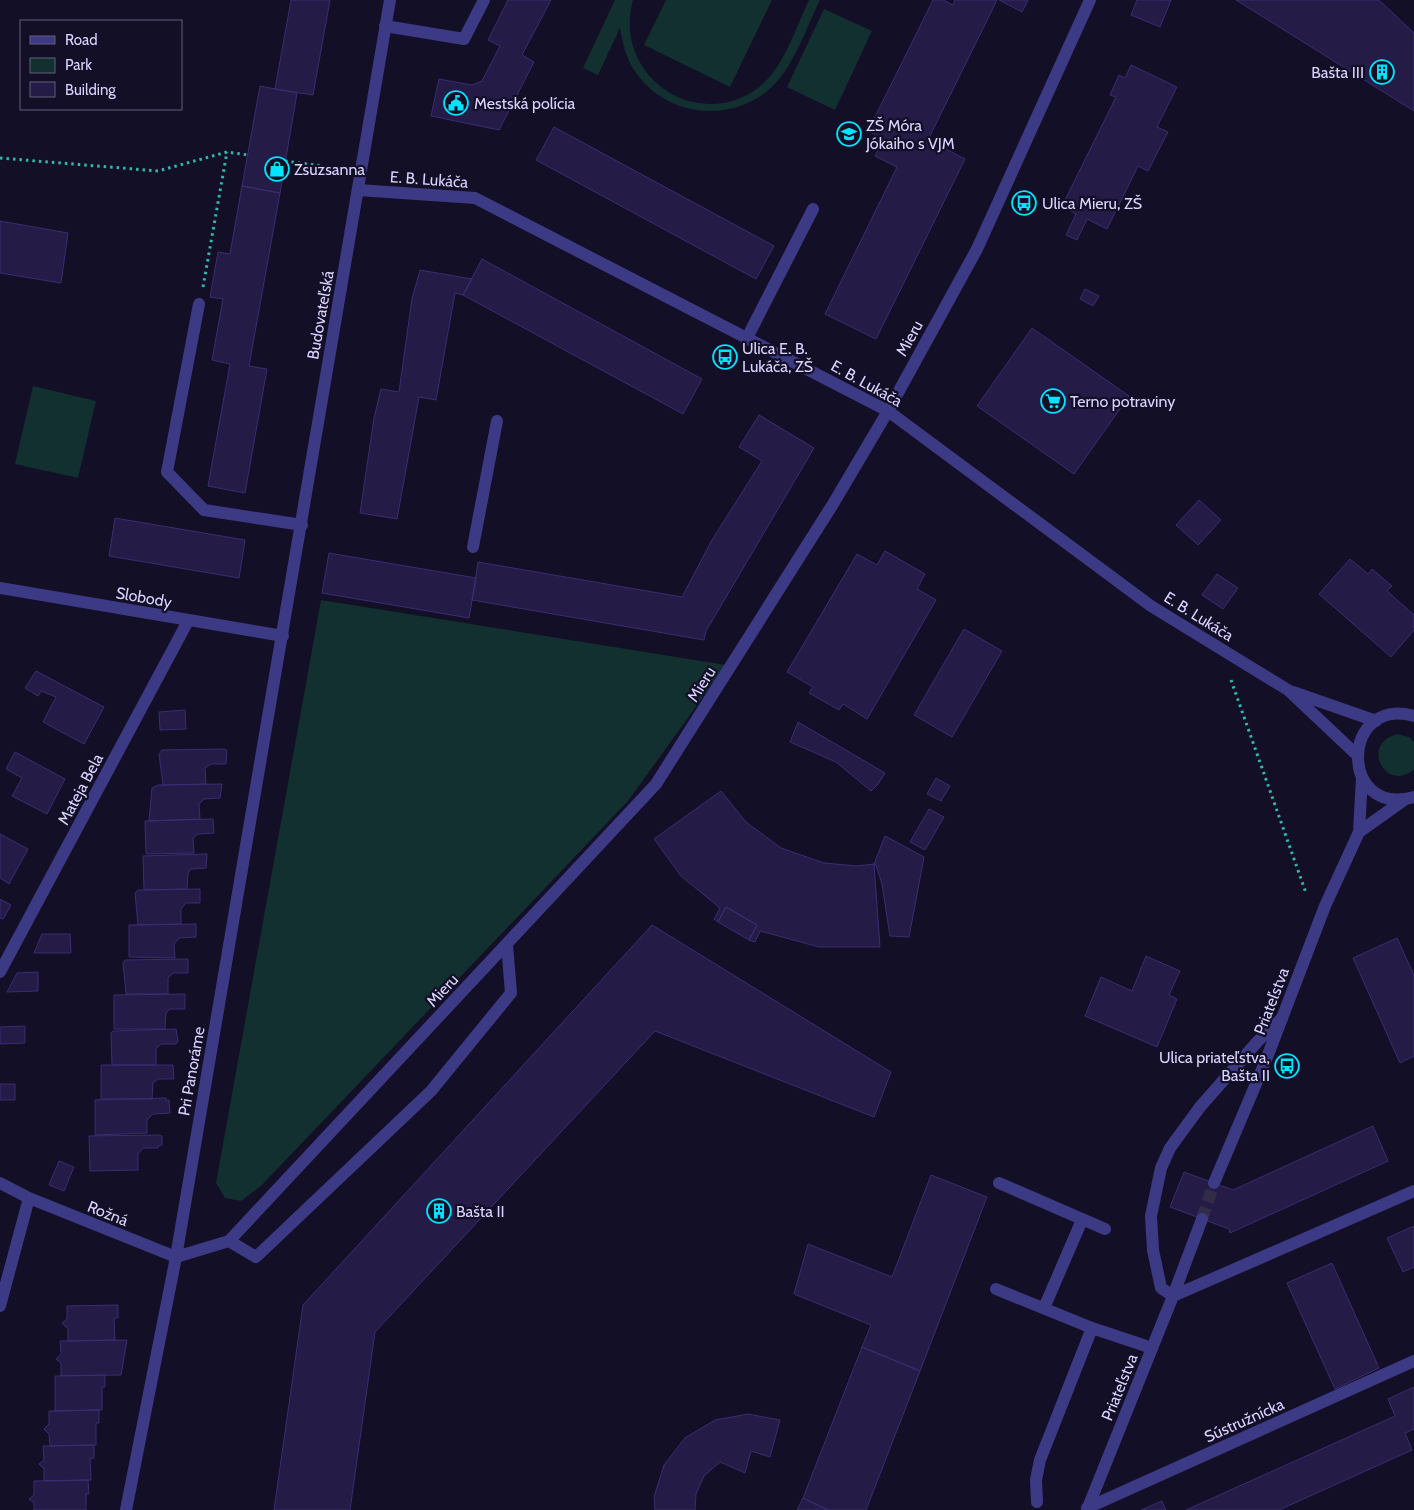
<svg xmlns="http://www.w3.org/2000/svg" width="1414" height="1510" font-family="Cabin,sans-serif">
  <rect width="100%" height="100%" fill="#130f26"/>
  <!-- green -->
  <path fill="#12302f" d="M615,0H633C612,74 695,134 758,88C784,68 795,29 809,0H820C805,30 793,71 766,92C721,127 654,112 629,61C624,50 622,39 620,28L598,75L583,68Z
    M666,0H772L730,87L644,45Z
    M824,9L872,31L835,110L787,87Z
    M33,386L96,401L78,478L15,464Z
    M321,600L726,665L628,801L261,1186L241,1201L225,1198L216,1183Z
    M1397,734L1409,737L1414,742V769C1388,794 1358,745 1397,734Z"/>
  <!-- building -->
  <path fill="#241b47" stroke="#3b2d73" d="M291,0H330L313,95L275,89Z
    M508,0H551L522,55L534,62L499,130L431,116L439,79L472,85L482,81L500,46L488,40Z
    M933,0H943L953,5L955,0H997L928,140L965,159L876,339L825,314L897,167L875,156L884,139L868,131Z
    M999,0H1028L1022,12Z
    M1137,0H1171L1160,27L1131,15Z
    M1236,0H1379L1414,33V111Z
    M1131,65L1177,87L1157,127L1168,132L1148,171L1138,166L1107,229L1087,219L1077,240L1066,235L1076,214L1062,206L1116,97L1110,95L1119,75L1125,78Z
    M260,86L297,93L280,193L242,186Z
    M554,127L774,246L756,279L536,160Z
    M242,186L280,193L249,366L267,369L245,493L208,486L230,364L212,360L223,299L210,297L218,252L230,254Z
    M0,221L68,233L61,283L0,273Z
    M482,259L702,379L683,414L463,295Z
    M420,270L472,279L463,295L455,293L436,400L419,397L397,519L360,513L374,418L381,389L399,392L412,299Z
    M1085,289L1099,296L1093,306L1080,299Z
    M1032,328L1129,396L1074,474L977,406Z
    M759,415L814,448L706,631L704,640L472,600L478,562L682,597L712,540L762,461L739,447Z
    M1199,500L1221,520L1198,545L1176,525Z
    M115,518L245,540L239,578L109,556Z
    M885,551L925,574L917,589L936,600L867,719L843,704L839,710L809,693L813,687L787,672L857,554L877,565Z
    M329,553L476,578L469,618L322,593Z
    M1350,559L1368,574L1372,569L1392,586L1387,591L1414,615V630L1391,657L1319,594Z
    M1217,574L1238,588L1223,609L1202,595Z
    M964,629L1002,651L952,737L914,715Z
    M36,671L104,707L84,744L43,722L56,697L41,691L38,696L25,688Z
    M185,710L186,729L160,730L159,712Z
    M798,722L885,773L878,784L871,791L836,762L790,742Z
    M225,749L227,751L226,764H211L205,768L206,784L163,785L159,754L162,750Z
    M15,752L65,779L47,814L12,796L22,778L6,769Z
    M936,778L950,786L941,801L927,794Z
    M222,784L220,798L204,799L199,804L200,819L149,821L152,788L158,785Z
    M721,791L746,822L781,848L824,863L857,866L874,864L880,947H819L760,931L755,942L749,940L757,925L726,907L718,922L714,919L720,908L681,876L654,839Z
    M929,809L944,817L925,850L910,842Z
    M213,819L214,833L198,834L193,838L194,853L146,854L145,821Z
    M0,834L28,849L9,884L0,878Z
    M885,836L924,857L909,937L890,936L882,884L876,865L874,864Z
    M207,854L206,868L191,869L188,873L187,889L144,890L143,856Z
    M200,889V903H186L181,909V924L138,925L135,893L138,890Z
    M0,899L11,905L3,919L0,918Z
    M726,907L757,925L749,940L718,922Z
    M196,924V937L179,938L174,944L175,958L129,957V925Z
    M652,925L891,1072L874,1117L655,1031L375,1332L350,1510H274L303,1305Z
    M42,934H70L71,953H34Z
    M1397,938L1414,975V1056L1400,1063L1353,958Z
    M1146,956L1180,971L1169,995L1177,999L1157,1047L1085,1016L1101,977L1132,991Z
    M188,959V973H173L168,978V994H126L123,963L125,960Z
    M38,972V991L7,992L17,973Z
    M185,994V1009H170L166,1013L165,1029H114V995Z
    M25,1026V1043L0,1044V1027Z
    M176,1029L178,1041L176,1044H161L156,1049V1065H112L111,1033L113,1031Z
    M101,1065H173L174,1079H158L153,1083L152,1099H101Z
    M0,1084H15V1100H0Z
    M166,1098V1101L169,1100L170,1113L153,1114L147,1120V1133L95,1135V1100Z
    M1373,1126L1388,1161L1230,1233L1229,1229L1170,1207L1184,1172L1233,1190Z
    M158,1135L162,1136V1145L158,1146V1148H143L138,1154V1170L90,1171L89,1136Z
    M59,1161L74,1167L64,1191L49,1185Z
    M931,1175L987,1197L920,1371L862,1347L871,1325L794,1294L808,1244L892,1277Z
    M1414,1226V1267L1403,1272L1387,1238Z
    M1332,1263L1379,1368L1335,1389L1287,1283Z
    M118,1305V1318H114L115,1340L68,1341V1329L62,1323L67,1319V1306Z
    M127,1340L121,1375L61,1376V1363L56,1359L61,1354L60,1341Z
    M862,1347L920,1371L866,1510H828L803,1498Z
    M105,1375V1387H102V1410L55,1411V1376Z
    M1414,1387V1429L1405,1433L1412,1450L1279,1510H1186L1395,1416L1388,1399Z
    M99,1410V1423H96V1445L50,1446L49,1434L44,1429L49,1424V1411Z
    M748,1414L780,1420L770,1457L751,1451L745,1473L720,1462L704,1476L696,1494L695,1510H655L654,1497L664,1465L685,1438L715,1420Z
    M94,1445V1458L90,1459L91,1480L44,1481V1469L39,1464L44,1460L43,1446Z
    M88,1480L89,1494H86V1510H34V1503L29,1499L34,1495V1481Z
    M803,1498L828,1510H797Z
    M1162,1501L1166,1510H1141Z"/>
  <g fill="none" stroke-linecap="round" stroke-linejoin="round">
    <!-- minor-tunnel -->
    <path stroke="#312d47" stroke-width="12" stroke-dasharray="12 6" stroke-linecap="butt" d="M1202,1219L1214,1183"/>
    <!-- path -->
    <path stroke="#2fb8b0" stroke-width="3" stroke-dasharray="2.5 4" stroke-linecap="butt" d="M0,158L158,171L227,152L248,155
      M285,161L322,166
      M203,287L227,152
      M1231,680L1306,893"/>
    <!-- service -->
    <path stroke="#3d3a85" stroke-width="12" d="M199,304L167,472L204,510L302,525
      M747,338L813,209
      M473,547L497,421
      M999,1183L1105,1229
      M229,1241L256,1257L431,1091L511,993L507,945
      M996,1289L1092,1328
      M1173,1296L1161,1288L1153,1250L1151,1216L1161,1168L1170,1148L1200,1107L1258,1041L1282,1018
      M1044,1308L1082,1220
      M1037,1502L1036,1480L1040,1460L1092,1328L1152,1348"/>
    <!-- minor -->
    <path stroke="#3d3a85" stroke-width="12" d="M385,26L464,39L484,0
      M358,190L475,198L888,411L1151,606L1288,690L1357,755
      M0,588L283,636
      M1293,692L1376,721
      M1414,716C1341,695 1338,818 1414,797
      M1359,832L1404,800
      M0,972L188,621
      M0,1183L29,1198L176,1257
      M1214,1183L1266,1060L1325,906L1359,832L1362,778
      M176,1257L229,1241L656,784L833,504L888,411L977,249L1090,0
      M1173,1296L1414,1191
      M0,1306L29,1198
      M1087,1508L1414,1361
      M126,1510L176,1257L390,0
      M1087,1510L1173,1296L1202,1219"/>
  </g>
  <!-- icons -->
  <defs>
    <g id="building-ring" transform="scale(1.25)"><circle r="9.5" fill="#130f26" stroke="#00e5ff" stroke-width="1.5"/><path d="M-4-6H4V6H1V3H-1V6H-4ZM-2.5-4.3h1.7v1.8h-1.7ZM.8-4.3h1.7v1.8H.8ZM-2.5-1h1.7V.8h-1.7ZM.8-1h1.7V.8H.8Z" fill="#00e5ff"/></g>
    <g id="civic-ring" transform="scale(1.25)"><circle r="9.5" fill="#130f26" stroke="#00e5ff" stroke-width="1.5"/><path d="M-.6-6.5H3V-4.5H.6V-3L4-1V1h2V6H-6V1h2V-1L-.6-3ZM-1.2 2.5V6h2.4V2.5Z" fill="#00e5ff"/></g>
    <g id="school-ring" transform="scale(1.25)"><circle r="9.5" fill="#130f26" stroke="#00e5ff" stroke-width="1.5"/><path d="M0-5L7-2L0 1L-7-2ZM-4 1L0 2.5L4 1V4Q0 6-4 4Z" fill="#00e5ff"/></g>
    <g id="shop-ring" transform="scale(1.25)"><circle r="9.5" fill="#130f26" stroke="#00e5ff" stroke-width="1.5"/><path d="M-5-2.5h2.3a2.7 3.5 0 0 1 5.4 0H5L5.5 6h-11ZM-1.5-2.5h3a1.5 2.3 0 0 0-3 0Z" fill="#00e5ff"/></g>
    <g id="bus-ring" transform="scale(1.25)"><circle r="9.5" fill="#130f26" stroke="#00e5ff" stroke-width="1.5"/><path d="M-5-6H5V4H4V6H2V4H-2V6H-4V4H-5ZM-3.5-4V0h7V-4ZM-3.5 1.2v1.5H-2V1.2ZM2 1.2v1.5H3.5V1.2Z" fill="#00e5ff"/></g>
    <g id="supermarket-ring" transform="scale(1.25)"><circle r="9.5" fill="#130f26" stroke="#00e5ff" stroke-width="1.5"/><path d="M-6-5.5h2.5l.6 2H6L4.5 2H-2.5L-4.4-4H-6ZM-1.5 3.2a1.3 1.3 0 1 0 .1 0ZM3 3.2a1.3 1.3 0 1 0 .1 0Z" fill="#00e5ff"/></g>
  </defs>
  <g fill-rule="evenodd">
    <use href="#building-ring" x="1382" y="72"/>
    <use href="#civic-ring" x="456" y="103"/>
    <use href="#school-ring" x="849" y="134"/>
    <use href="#shop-ring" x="277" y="169"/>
    <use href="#bus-ring" x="1024" y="203"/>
    <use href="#bus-ring" x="725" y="357"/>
    <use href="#supermarket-ring" x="1053" y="401"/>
    <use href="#bus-ring" x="1287" y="1066"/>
    <use href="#building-ring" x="439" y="1211"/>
  </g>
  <g text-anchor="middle" stroke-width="4.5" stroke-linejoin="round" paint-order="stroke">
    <!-- poi labels -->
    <g font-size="16" fill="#d9d4ff" stroke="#130f26" text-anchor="start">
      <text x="1364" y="78" text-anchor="end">Bašta III</text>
      <text x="474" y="109">Mestská polícia</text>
      <text x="866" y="131">ZŠ Móra<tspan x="866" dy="18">Jókaiho s VJM</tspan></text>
      <text x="294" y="175">Zsuzsanna</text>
      <text x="1042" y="209">Ulica Mieru, ZŠ</text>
      <text x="742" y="354">Ulica E. B.<tspan x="742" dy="18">Lukáča, ZŠ</tspan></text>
      <text x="1070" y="407">Terno potraviny</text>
      <text x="1270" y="1063" text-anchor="end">Ulica priateľstva,<tspan x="1270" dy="18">Bašta II</tspan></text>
      <text x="456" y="1217">Bašta II</text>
    </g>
    <!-- street labels -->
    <g font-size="16" fill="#d9d4ff" stroke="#130f26">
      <text transform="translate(429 179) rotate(4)" y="6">E. B. Lukáča</text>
      <text transform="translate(320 315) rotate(-80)" y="6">Budovateľská</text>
      <text transform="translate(909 338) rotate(-61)" y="6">Mieru</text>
      <text transform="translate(867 383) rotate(29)" y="6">E. B. Lukáča</text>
      <text transform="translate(144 597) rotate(10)" y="6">Slobody</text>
      <text transform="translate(1199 616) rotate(32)" y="6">E. B. Lukáča</text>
      <text transform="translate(701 684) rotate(-58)" y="6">Mieru</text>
      <text transform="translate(80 789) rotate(-62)" y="6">Mateja Bela</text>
      <text transform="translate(442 990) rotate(-47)" y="6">Mieru</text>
      <text transform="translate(1271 1001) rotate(-69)" y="6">Priateľstva</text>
      <text transform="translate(191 1071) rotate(-80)" y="6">Pri Panoráme</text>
      <text transform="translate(108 1213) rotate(22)" y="6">Rožná</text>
      <text transform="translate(1119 1387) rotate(-68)" y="6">Priateľstva</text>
      <text transform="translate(1244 1420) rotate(-24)" y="6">Sústružnícka</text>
    </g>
  </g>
  <!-- legend -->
  <rect x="20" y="20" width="162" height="90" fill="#130f26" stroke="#625e7d"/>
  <rect x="30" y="36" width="25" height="8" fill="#3d3a85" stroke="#625e7d"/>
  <text x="65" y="45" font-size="15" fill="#d9d4ff">Road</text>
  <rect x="30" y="58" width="25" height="15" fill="#12302f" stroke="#625e7d"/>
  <text x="65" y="70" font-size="15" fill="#d9d4ff">Park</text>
  <rect x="30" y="82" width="25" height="15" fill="#241b47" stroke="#625e7d"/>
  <text x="65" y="95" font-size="15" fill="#d9d4ff">Building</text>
</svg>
